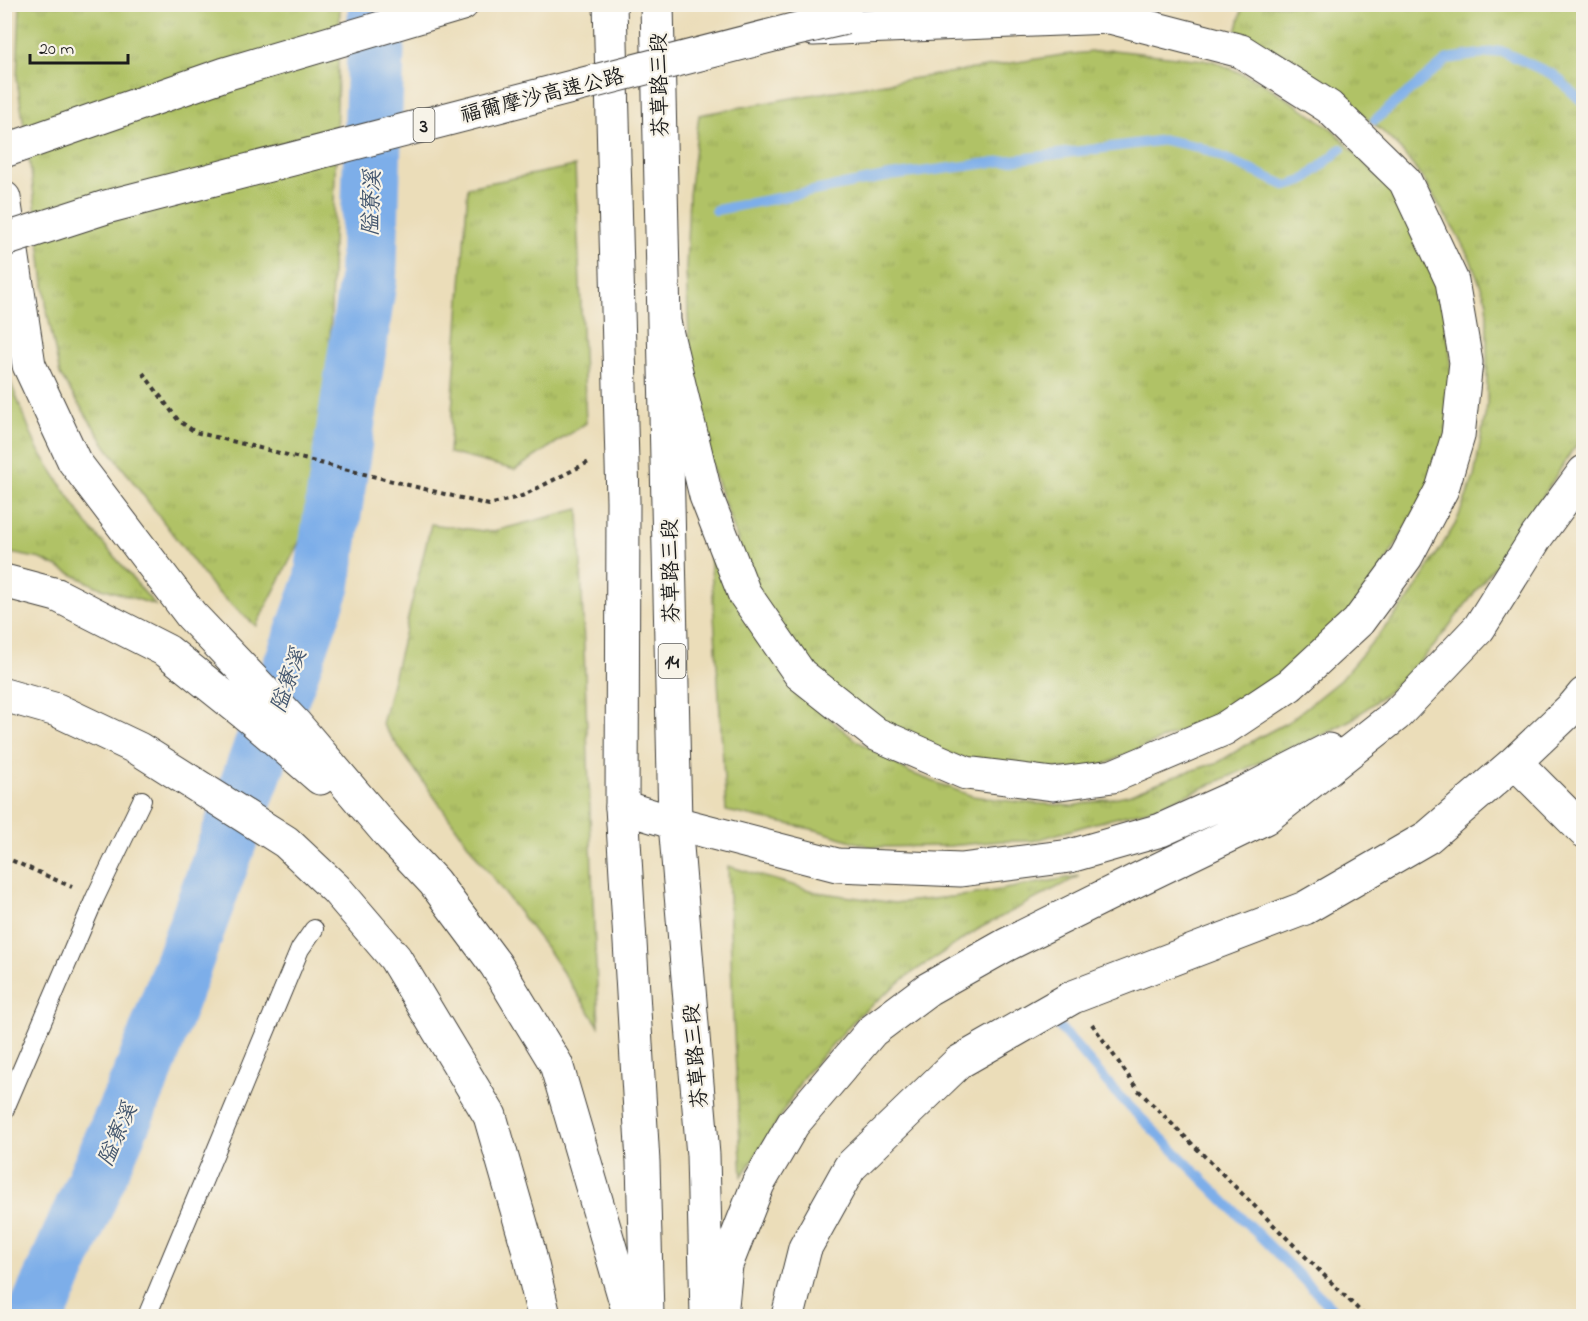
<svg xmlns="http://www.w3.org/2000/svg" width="1588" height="1321" font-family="'Indie Flower','LXGW WenKai TC',sans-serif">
  <defs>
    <pattern id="grass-tufts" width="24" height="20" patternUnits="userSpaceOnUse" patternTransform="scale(1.5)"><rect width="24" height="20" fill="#b0c266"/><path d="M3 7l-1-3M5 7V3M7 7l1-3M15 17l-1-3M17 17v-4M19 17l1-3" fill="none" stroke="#97a658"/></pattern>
  </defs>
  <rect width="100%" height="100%" fill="#f7f3e8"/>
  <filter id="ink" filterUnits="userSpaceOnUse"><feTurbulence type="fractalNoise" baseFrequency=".0167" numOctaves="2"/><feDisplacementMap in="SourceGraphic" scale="12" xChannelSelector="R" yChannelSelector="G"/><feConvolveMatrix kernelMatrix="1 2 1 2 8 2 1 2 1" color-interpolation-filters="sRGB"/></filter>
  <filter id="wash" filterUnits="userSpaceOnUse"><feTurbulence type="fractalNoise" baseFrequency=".008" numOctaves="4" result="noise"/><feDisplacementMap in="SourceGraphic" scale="24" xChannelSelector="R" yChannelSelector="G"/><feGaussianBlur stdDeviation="1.35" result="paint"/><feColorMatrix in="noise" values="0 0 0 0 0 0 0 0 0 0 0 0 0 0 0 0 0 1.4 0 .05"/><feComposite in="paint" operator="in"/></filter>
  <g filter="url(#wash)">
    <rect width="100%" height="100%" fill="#ebddb9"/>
    <!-- grass -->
    <path fill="url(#grass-tufts)" stroke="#666f41" stroke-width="1.5" d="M20,5H340L328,410L308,525L256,626L215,590L106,446L60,375L47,311L32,179L17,80Z
      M1243,5H1583V439L1571,452L1522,530L1434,646L1398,684L1354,718L1323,735L1284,750L1244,770L1196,791L1152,809L1099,822L1033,841H1001L949,846L871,847L816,830L726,811L710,550L788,678L824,714L854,739L911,773L972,796L1018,802L1072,806L1128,795L1177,775L1219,762L1256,739L1288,722L1340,680L1409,599L1456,523L1474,477L1487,405V302L1471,261L1458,236L1423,179L1401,150L1382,131L1311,73L1255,40L1236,33Z
      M1113,50L1213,61L1259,81L1302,108L1333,130L1400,200L1444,291L1452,375L1444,463L1353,617L1256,698L1089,771L979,764L898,735L810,672L756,592L697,425L690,357L686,269L689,195L699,115L797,97L1062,55Z
      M575,166L586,423L515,470L449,453L468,187Z
      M4,366L37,448L87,524L155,605L96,586L41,559L5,552Z
      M579,509L594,926L599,1026L547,949L478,858L382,724L431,524L491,532Z
      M728,866L816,892L894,903L970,895L1079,876L980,928L910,974L857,1017L804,1076L766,1140L742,1176L733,1017Z"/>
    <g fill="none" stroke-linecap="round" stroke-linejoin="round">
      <!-- stream -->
      <path stroke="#7daee9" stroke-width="10" d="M1375,120L1448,59L1501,51L1554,75L1584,103
        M716,210L890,176L1165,140L1199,147L1287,186L1303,181L1341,149
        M1057,1024L1119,1096L1340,1316"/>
      <!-- river -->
      <path stroke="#7daee9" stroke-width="58" d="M36,1316L145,1068L322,584L368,279L377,4"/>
    </g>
  </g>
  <g filter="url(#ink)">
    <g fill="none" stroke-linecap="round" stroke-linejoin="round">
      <!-- lane casing -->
      <g stroke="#3b3934" stroke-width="20">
        <path id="lane" d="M4,1111L95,898L142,800
          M147,1316L300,949L314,929"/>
      </g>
      <!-- street casing -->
      <g stroke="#3b3934" stroke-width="35">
        <path id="street" d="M4,695L57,710L139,749L286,842L336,889L395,958L490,1116L528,1248L544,1316
          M1515,762L1584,831
          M788,1316L805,1248L850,1167L959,1062L1073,997L1305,908L1428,837L1515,762L1574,706L1584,694"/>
      </g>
      <!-- primary casing -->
      <g stroke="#3b3934" stroke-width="35">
        <path id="primary" d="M610,4L623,501L622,807L643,1162L647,1316
          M657,4L675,823L703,1155L707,1316"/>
      </g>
      <!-- highway casing -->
      <g stroke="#3b3934" stroke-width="35">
        <path id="highway" d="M4,151L225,74L462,4
          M4,198L29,365L74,461L191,615L296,725L388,833L434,882L496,965L556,1064L630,1316
          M665,326L706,496L744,593L800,674L876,734L966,773L1053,784L1113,776L1224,729L1290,685L1358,622L1406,557L1442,489L1458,436L1466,362L1452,281L1405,181L1329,107L1241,51L1110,17L813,29
          M4,581L57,595L167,651L252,719L320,778
          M622,807L675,823L837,865L961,870L1070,856L1161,830L1248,791L1328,750
          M721,1316L726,1265L758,1184L793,1124L872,1031L928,989L1006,945L1141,878L1265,818L1396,715L1479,628L1537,536L1584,472"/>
      </g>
      <!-- path -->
      <path stroke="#3b3934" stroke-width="4" stroke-dasharray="4.5 4.5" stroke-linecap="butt" d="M143,373L178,420L195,432L489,505L522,496L589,462
        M4,857L72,887
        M1092,1024L1138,1090L1365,1316"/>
      <!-- lane -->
      <use href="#lane" stroke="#fff" stroke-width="18"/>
      <!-- street -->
      <use href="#street" stroke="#fff" stroke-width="33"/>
      <!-- primary -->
      <use href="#primary" stroke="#fff" stroke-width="33"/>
      <!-- highway -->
      <use href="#highway" stroke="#fff" stroke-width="33"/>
      <!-- highway-bridge casing -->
      <g stroke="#3b3934" stroke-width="35" stroke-linecap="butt">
        <path id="highway-bridge" d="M4,240L106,207L793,30L846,18"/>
      </g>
      <!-- highway-bridge -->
      <use href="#highway-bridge" stroke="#fff" stroke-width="33"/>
    </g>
  </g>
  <g text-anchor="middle" stroke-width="4.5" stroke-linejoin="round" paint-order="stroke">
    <!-- shield labels -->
    <g fill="#f7f3e8" stroke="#5e5c59" stroke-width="1.5">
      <rect x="413.5" y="108" width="21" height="34" rx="4.5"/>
      <rect x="658.5" y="644" width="27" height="34" rx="4.5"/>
    </g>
    <g font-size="20" font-weight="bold" fill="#1c1c1c">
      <text x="424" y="132">3</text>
      <text x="672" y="668">14</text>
    </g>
    <!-- street labels -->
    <g font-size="21" fill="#1c1c1c" stroke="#f7f3e8">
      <text transform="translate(659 85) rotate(-91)" y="7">芬草路三段</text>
      <text transform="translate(542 95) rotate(-14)" y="7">福爾摩沙高速公路</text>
      <text transform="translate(670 571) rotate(-91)" y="7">芬草路三段</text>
      <text transform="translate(695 1056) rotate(-95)" y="7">芬草路三段</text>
    </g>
    <!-- water labels -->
    <g font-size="22" font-style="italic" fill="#43566e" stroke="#f7f3e8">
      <text transform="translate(370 203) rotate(-88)" y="8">隘寮溪</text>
      <text transform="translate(287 680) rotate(-70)" y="8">隘寮溪</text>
      <text transform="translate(116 1134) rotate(-66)" y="8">隘寮溪</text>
    </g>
  </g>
  <!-- margin -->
  <rect width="1588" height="1321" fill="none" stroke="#f7f3e8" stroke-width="24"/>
  <!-- scale -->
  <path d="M30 54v9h98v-9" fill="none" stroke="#1c1c1c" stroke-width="3"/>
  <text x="39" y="54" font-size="18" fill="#1c1c1c" stroke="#f7f3e8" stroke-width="4.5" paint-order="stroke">20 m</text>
</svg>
